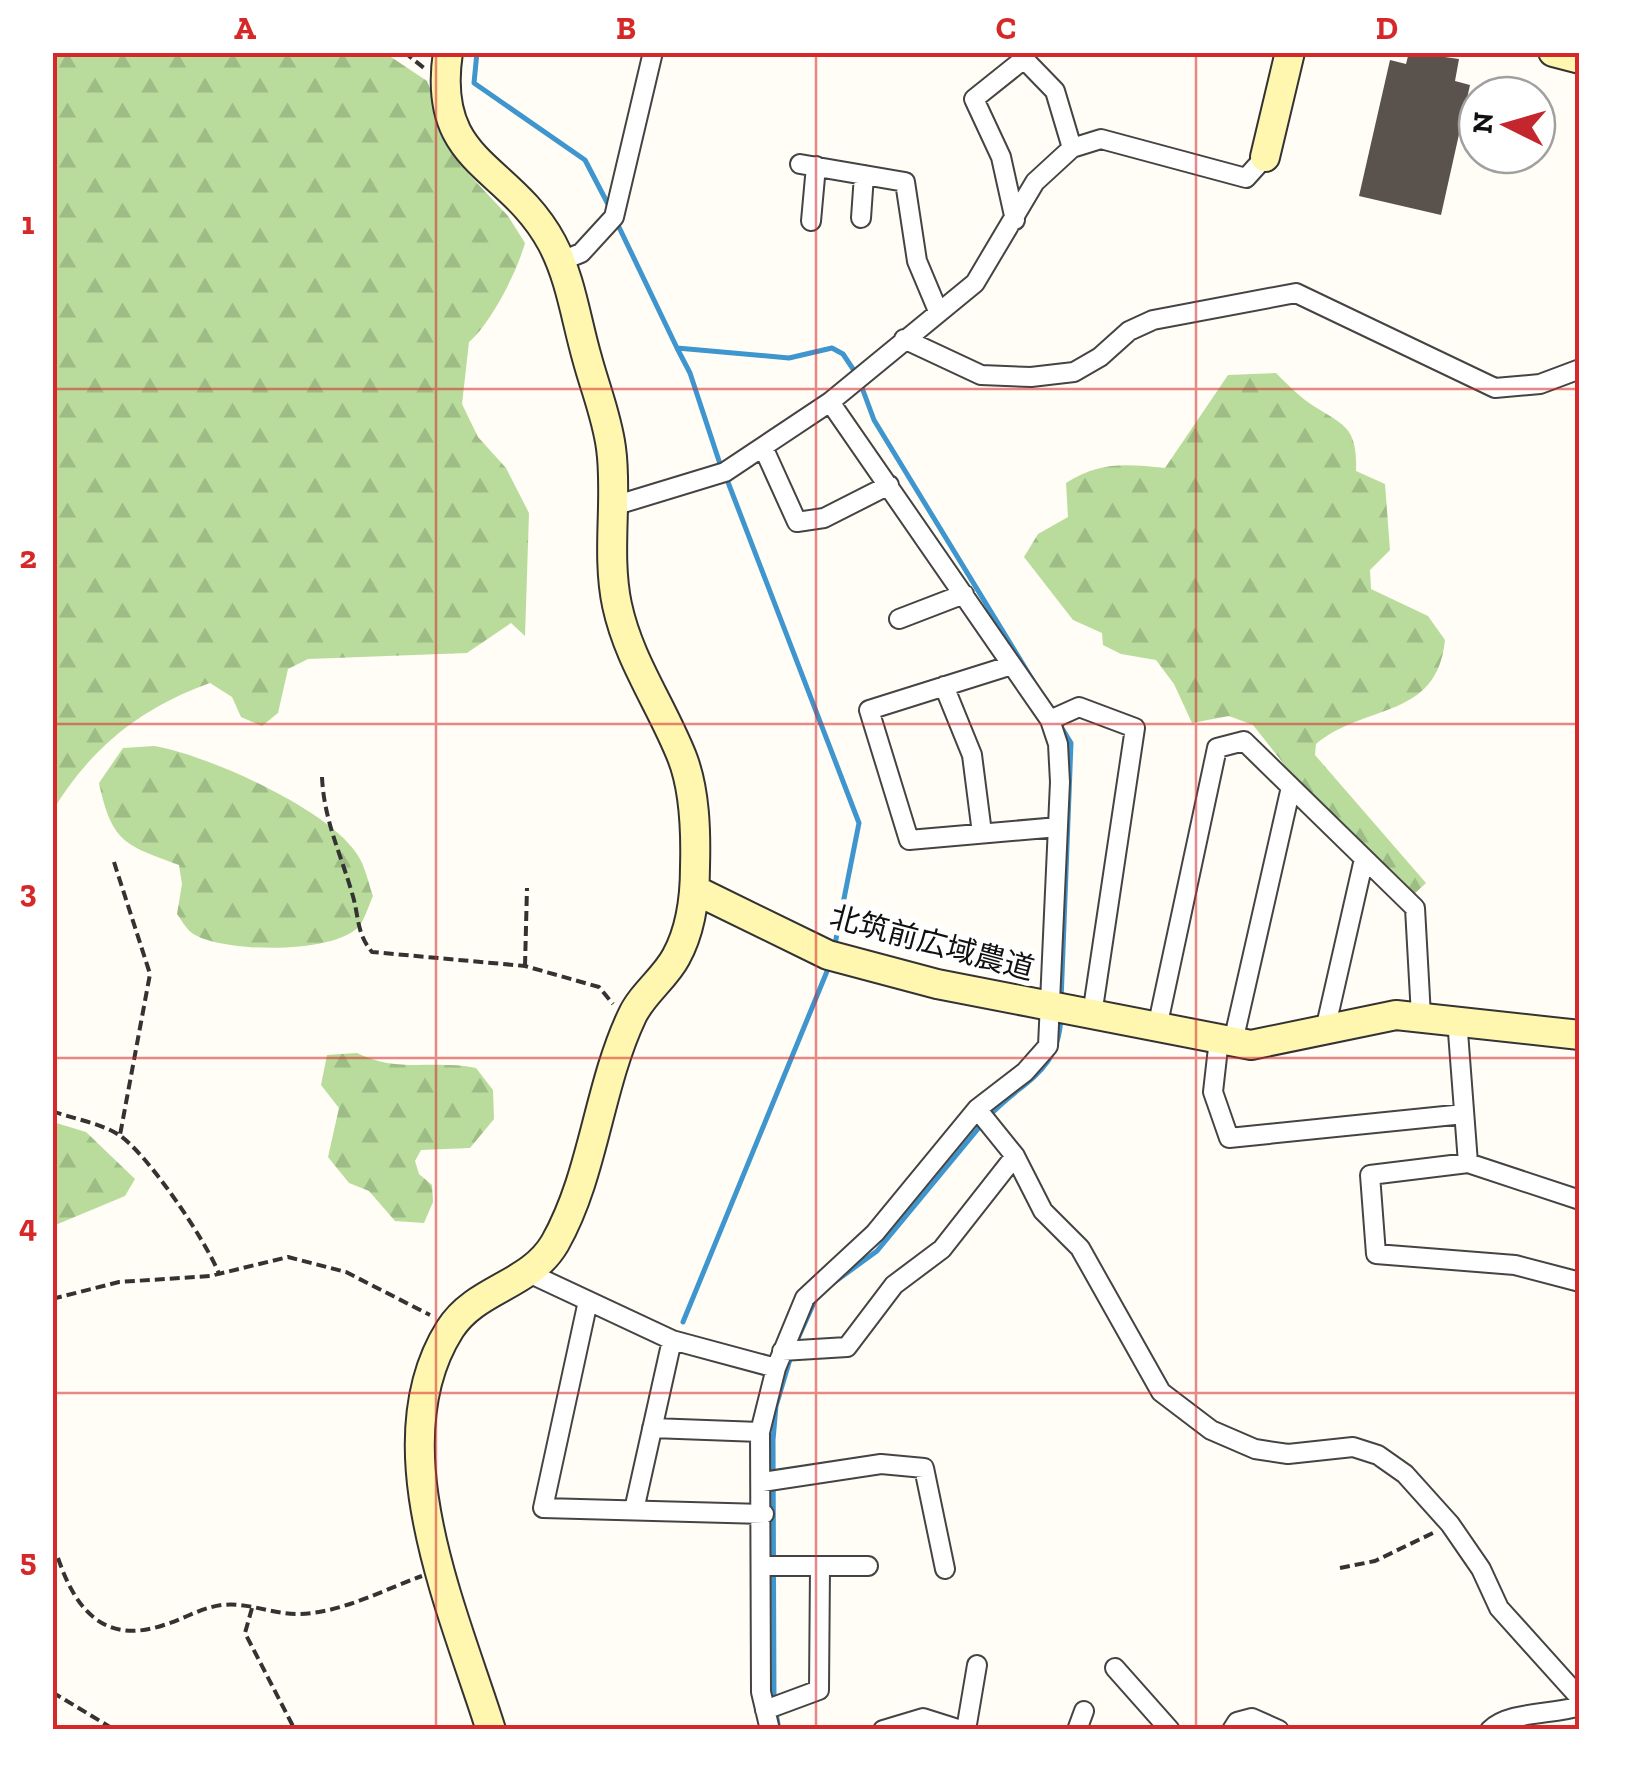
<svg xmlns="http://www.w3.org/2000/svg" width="1632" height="1782" font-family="'Zilla Slab','Noto Sans JP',serif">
  <defs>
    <pattern id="forest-firs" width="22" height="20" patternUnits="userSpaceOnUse" patternTransform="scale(2.5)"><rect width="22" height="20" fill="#b9dc9c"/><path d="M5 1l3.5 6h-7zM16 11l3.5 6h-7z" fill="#9ebc85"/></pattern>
  </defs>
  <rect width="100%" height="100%" fill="#fffdf5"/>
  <!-- forest -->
  <path fill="url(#forest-firs)" d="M53,53H385L427,81L463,168L508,216L525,243C517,272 491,323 469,342L462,404L478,437L506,468L529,513L525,636L511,623L467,653L308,659L288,669L278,713L262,726L241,717L232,697L210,683C140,708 91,748 53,810Z
    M1276,373C1285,382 1295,392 1305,400C1339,425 1358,421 1356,471L1385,484L1390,550L1370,570L1371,589L1428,616L1445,640C1437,720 1365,703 1316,744L1315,755L1426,883L1411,897L1306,792L1253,725L1229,716L1192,723L1174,684L1156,660L1121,654L1103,645L1102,633L1073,620L1024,557L1038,534L1068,517L1066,483C1100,461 1127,464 1165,468L1228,375Z
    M154,746C205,754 335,811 360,859C366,870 369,885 373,896C369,905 365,918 360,925C337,955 220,953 192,933C186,929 181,919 177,914L182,884L179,865C126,845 112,844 99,783L123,748Z
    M357,1053C400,1074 431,1059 476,1068L493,1090L494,1119L470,1148L421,1150L415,1161L419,1174L432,1185L433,1202L424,1223L395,1221L369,1191L349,1183L328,1157L339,1108L321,1085L327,1055Z
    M53,1122L86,1132L135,1179L125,1196L53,1226Z"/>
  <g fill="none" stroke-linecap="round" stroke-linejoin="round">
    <!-- stream -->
    <path stroke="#3f96cf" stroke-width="5" d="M477,52L474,83L585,160L610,208
      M617,223L677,348L789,358L832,348L843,354L857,375
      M677,348L690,373L721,467
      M861,385L874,420L1071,743L1061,1001
      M726,477L859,823L834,949
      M989,1116C1024,1079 1058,1074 1061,1017
      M829,1286L877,1251L982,1124
      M683,1322L830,964
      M795,1345L817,1296
      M774,1702L773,1440L776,1406L791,1356
      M776,1713L779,1730"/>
  </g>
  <!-- building -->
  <path fill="#5a524d" d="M1409,52L1459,59L1455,81L1470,85L1441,215L1359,196L1390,60L1406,64Z"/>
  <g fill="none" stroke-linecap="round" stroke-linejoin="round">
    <!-- street casing -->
    <g stroke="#444" stroke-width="22">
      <path id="street" d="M800,164L905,182L917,261L938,311
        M861,218L864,175
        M1015,220L1001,157L974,99L1024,59L1055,91L1072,148
        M811,221L816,166
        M561,261L581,253L614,217L653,52
        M904,339L981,375L1031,377L1074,372L1100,357L1129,331L1153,320L1296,293L1495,388L1540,384L1580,369
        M763,447L797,522L824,518L889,485
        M610,507L725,472L830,402L975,283L1035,182L1072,148L1101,139L1246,178L1265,157
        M899,619L964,594
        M1012,665L869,710L909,840L1058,827
        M944,686L972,755L982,833
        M1050,720L1079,707L1135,728L1092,1015
        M1457,1019L1468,1163
        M1157,1028L1217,748L1244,741L1415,908L1421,1016
        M1325,1030L1364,859
        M1219,1039L1213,1092L1229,1138L1464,1114
        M1233,1042L1291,787
        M977,1109L1015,1156L1043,1211L1080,1248L1161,1392L1211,1430L1255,1449L1288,1454L1353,1447L1378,1455L1405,1474L1450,1524L1481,1569L1499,1608L1580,1698
        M1580,1200L1468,1163L1370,1175L1376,1254L1515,1265L1580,1282
        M531,1274L672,1340L776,1368
        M588,1301L543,1508L764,1514
        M782,1351L847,1347L894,1285L942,1249L1015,1156
        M652,1428L760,1432
        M762,1482L881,1464L924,1468L945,1569
        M634,1510L672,1340
        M763,1566H868
        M1115,1668L1170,1730
        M765,1710L819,1690L820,1567
        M770,1730L761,1692L760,1432L776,1368L805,1298L875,1233L977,1109L1025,1072L1048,1046L1060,782L1058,744L1050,720L830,402
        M883,1730L923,1718L961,1730
        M966,1730L977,1665
        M1077,1730L1084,1711
        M1232,1730L1237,1722L1252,1718L1279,1730
        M1490,1730C1509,1711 1553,1715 1580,1706"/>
    </g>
    <!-- secondary casing -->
    <g stroke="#333" stroke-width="32">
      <path id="secondary" d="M448,52C431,165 509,163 552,243C571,279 576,320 587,358C595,388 607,417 611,448C618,497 606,553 617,605C629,661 661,704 682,757C695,790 696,831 695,867C695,897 691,930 676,957C665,978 642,994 632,1016C598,1088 594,1174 555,1243C530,1286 476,1288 450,1329C377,1444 454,1612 491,1730
        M1553,52L1580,59
        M1265,157L1290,52
        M695,890L828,955L937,984L1251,1045L1396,1015L1580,1035"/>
    </g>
    <!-- path -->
    <path stroke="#333" stroke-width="4" stroke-dasharray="10 5" stroke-linecap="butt" d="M404,52L424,68
      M322,777C324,820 340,852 352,893C359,915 356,933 372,952L525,966L599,987L613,1004
      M114,862L150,974L120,1135
      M525,966L527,888
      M52,1111C73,1119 101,1123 119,1135C147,1153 207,1242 219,1274
      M52,1299L119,1282L210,1276L288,1257L346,1272L430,1315
      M58,1558C76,1611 105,1645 164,1625C184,1619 200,1608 222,1605C248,1602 272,1614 297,1614C339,1614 383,1590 422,1576
      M1340,1568L1375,1561L1437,1531
      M252,1608L245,1633L295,1730
      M52,1692L115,1730"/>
    <!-- street -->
    <use href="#street" stroke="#fff" stroke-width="18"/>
    <!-- secondary -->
    <use href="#secondary" stroke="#fff6b0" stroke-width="28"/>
  </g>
  <!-- grid -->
  <path fill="none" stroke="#d62828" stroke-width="2.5" stroke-opacity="0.55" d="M436,52V1730M816,52V1730M1196,52V1730M52,389H1580M52,724H1580M52,1058H1580M52,1393H1580"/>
  <g text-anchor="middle" stroke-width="10" stroke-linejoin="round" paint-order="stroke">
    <!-- street labels -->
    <g font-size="30" fill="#111" stroke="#fff">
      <text transform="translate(932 943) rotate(15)" y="10">北筑前広域農道</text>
    </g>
  </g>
  <!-- border -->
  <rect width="1632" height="1782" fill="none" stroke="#ffffff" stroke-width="110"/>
  <!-- north arrow -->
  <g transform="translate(1507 125) rotate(275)"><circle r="48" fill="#ffffff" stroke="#a0a0a0" stroke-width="2.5"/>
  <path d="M0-8L18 38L0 25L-18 38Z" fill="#c4262e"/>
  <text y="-15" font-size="28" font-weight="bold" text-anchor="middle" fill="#111111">N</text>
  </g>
  <rect x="55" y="55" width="1522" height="1672" fill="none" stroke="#d62828" stroke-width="4"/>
  <g font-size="32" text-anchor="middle" font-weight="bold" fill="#d62828">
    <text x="245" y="39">A</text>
    <text x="626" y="39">B</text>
    <text x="1006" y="39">C</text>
    <text x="1387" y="39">D</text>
    <text x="28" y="234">1</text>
    <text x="28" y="568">2</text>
    <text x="28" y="902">3</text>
    <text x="28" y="1237">4</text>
    <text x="28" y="1571">5</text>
  </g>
</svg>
